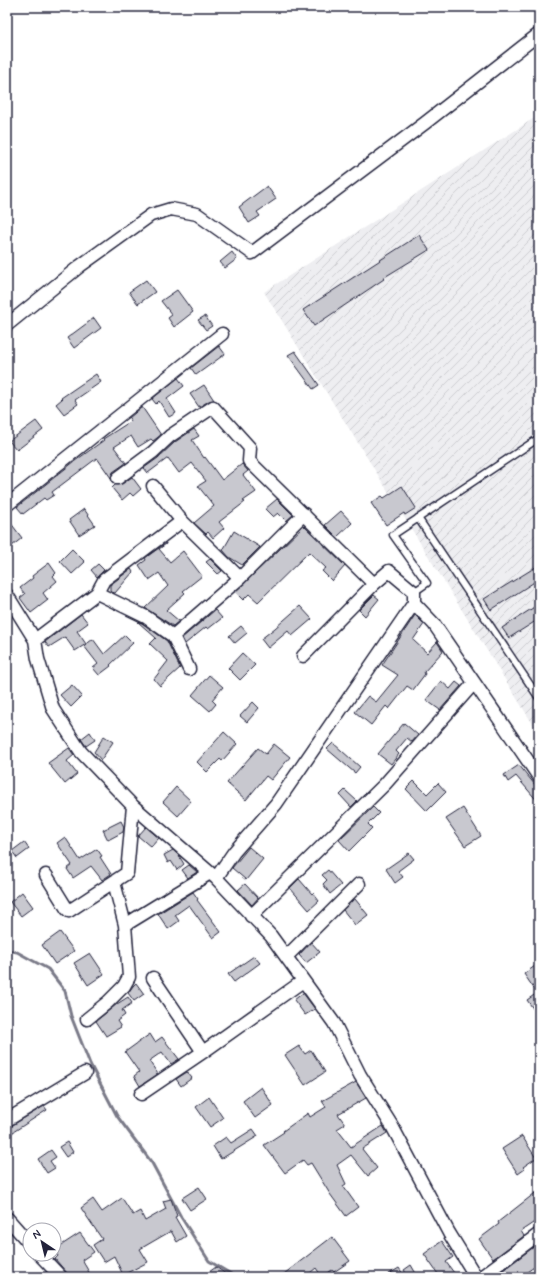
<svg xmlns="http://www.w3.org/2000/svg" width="546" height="1284" font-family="Mynerve,sans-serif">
  <defs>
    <pattern id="industrial-furrows" width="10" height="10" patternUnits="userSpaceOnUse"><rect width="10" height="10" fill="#eeeef1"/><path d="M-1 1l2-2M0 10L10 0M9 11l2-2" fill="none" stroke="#ccccd0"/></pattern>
  </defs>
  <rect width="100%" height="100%" fill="#fff"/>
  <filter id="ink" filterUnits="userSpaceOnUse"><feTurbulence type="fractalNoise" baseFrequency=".025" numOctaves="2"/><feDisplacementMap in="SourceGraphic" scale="8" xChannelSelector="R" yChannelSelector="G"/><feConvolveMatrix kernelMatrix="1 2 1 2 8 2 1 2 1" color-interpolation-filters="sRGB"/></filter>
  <g filter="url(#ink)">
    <!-- industrial -->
    <path fill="url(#industrial-furrows)" d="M539,115V734L264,292Z"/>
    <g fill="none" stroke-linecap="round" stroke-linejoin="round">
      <!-- stream -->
      <path stroke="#7a7a88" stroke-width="3" d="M7,950L17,952L48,969L65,991L71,1016L90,1064L117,1116L152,1163L181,1217L209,1261L236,1277"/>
    </g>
    <!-- building -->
    <path fill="#c8c8cf" stroke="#22223b" d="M267,186L276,199L257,212L260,216L249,223L239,207Z
      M419,235L429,250L383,278L384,279L314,326L303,310Z
      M232,252L237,259L225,268L220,262Z
      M146,280L155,292L138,304L129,292Z
      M177,290L193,312L174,327L168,318L172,315L161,301Z
      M205,316L212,326L206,330L198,320Z
      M94,318L101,328L74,348L67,338Z
      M219,346L225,354L196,375L191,368Z
      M295,351L319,385L313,389L288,355Z
      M96,374L101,382L75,400L78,404L64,414L56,404L62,399L61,398Z
      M178,378L184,386L167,399L176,413L169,417L159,401L156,404L152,399Z
      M204,385L214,400L209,401L199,407L190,394Z
      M142,407L161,435L153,441L151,439L138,447L131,436L114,447L126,463L113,472L111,478L97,458L52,492L54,495L46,500L44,498L23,514L17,507L75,461L104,440L103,439L131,421L129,418Z
      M36,421L43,430L17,450L9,441Z
      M194,429L199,436L192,440L204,458L205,457L222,480L242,464L248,471L243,475L256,492L243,501L245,502L219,522L224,528L213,538L208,532L206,534L194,523L214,506L198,486L206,481L192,463L179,473L168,458L148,473L144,468L158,458L175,442Z
      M132,477L141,489L133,496L130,493L122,500L112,488L115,485L122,484Z
      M402,486L416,508L405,515L404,513L386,525L371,503L382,496L384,498Z
      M277,499L293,515L286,521L278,513L273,517L265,509Z
      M84,509L95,525L79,535L69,520Z
      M341,511L352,523L337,537L325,525Z
      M7,518L22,538L7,550Z
      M304,526L345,566L332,581L322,571L326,568L309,552L258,602L249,594L243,600L235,592Z
      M234,531L260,547L242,565L229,557L223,550Z
      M166,543V544L159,549L170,562L183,551L202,576L183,591L185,593L166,610L179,621L173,626L145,608L168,586L159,573L149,580L139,565L146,560L145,558Z
      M72,549L85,562L72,574L60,561Z
      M210,559L222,571L218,574L206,562Z
      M49,563L56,573L53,576L57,581L43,593L48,600L31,613L20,598L25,594L20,588L33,578L32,576Z
      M98,564L104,570L97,577L91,570Z
      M539,565V579L491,610L484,599Z
      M131,569L133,572L115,593L111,592L110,590V585Z
      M374,595L379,599L365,616L359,610Z
      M539,604V619L509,638L502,628Z
      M300,606L312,619L292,636L288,631L268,648L261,639L275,628Z
      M215,610L222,618L208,629L206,627L185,644L182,638Z
      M81,614L88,623L77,631L86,644L75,651L65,637L49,647L45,642Z
      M415,615L424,624L413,640L427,653L437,642L443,651L424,672L425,674L413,690L407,686L389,709L386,706L371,725L355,712L368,696L376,702L398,675L382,665Z
      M138,622L142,623L167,641L180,668L160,686L154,679L168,661L150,644L156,638Z
      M241,626L247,633L235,643L229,636Z
      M125,635L133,643L110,665L111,666L99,675L93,668L98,664L84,646L93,639L104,654Z
      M242,653L255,665L240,680L228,668Z
      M209,675L223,687L212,700L216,704L210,711L192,695Z
      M441,681L450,689L456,682L461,686L440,710L426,700Z
      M72,685L82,696L71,707L60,695Z
      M253,702L259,708L247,722L240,716Z
      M404,723L418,735L412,742L407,738L396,751L399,754L391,764L378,754Z
      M90,732L95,740L86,746L81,739Z
      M224,732L237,744L222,761L220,759L207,772L197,762Z
      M104,736L113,742L101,760L94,752Z
      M333,743L360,767L355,773L327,749Z
      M274,744L290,757L271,780L266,776L246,800L227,783L258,748L266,754Z
      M69,748L74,755L67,761L77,774L65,784L48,763Z
      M519,765L539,790V803L516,776L508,782L504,775Z
      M414,781L427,794L438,783L446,792L427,811L406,789Z
      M176,787L191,801L178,816L163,802Z
      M345,790L357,801L351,807L340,795Z
      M373,807L379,813L368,824L372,828L349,851L339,840Z
      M463,808L481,836L465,846L446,819Z
      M121,821L124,827L123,832L108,840L103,830Z
      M146,827L159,838L151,847L138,836Z
      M65,837L80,860L97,849L102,856L100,857L111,874L102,880L91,866L73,878L67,869L72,865L57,843Z
      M24,842L29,849L17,858L12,851Z
      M249,847L263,859L246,880L232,868Z
      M173,850L179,856L184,864L177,870L171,861L168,863L164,855Z
      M409,853L414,859L398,871L403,877L395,883L386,869Z
      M189,865L197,872L188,878L182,870Z
      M328,870L341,885L330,894L323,884L327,880L322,875Z
      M299,879L312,894L313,893L319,901L309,910L290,888Z
      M245,884L258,898L252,905L238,890Z
      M22,892L33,907L21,916L10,902Z
      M193,892L198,899L197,900L221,932L213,938L189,905L175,915L179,921L168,929L158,914Z
      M354,899H355L368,915L355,925L343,910Z
      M60,932L74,951L55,964L42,945Z
      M311,942L320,952L306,963L299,955Z
      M90,953L104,974L88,985L74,963Z
      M254,956L260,963L234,982L228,974Z
      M539,963V1017L527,1000L537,993L524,974Z
      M136,983L144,994L134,1001L128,993L133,986Z
      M303,993L315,1009L305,1015L294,1000Z
      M128,997L132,1003L122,1010L125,1015L117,1021L121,1027L106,1036L96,1021L117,1004Z
      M150,1034L155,1042L162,1037L179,1059L171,1064L162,1052L149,1061L158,1074L140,1086L134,1076L139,1072L125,1052Z
      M299,1046L305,1054L311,1050L325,1072L305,1085L285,1055Z
      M187,1072L192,1078L181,1086L176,1079Z
      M356,1082L366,1098L338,1114L345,1124L337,1129L351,1147L383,1126L387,1133L362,1149L377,1168L368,1176L351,1155L337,1165L346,1184L343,1186L358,1207L346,1216L330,1194L311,1163L307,1165L303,1160L285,1173L264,1145L284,1132L283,1131L308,1113L310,1117L326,1107L322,1101Z
      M261,1087L273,1105L255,1118L243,1101Z
      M209,1097L223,1118L210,1127L196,1107Z
      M44,1106L47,1110L7,1136V1127L11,1126Z
      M253,1129L258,1136L221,1159L213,1146L226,1137L231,1143Z
      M522,1136L536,1158L523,1167L525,1169L518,1174L502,1149Z
      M67,1142L73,1152L66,1157L59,1147Z
      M51,1150L56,1157L50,1161L55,1168L47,1173L38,1159Z
      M199,1187L207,1199L190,1210L182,1198Z
      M539,1190V1219L521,1231L524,1236L493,1259L479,1239L499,1224L498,1222Z
      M122,1198L133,1215L140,1211L145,1221L166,1209L163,1201L171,1199L177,1216L175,1217L186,1236L177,1242L171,1231L140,1249L148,1262L123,1275L114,1256L104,1262L93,1245L102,1239L81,1208L93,1199L102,1212Z
      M80,1233L94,1252L82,1260L89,1272L81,1277H68L66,1272L55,1259L58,1256L54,1250Z
      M332,1237L350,1261L334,1272L332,1270L322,1277L316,1268L305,1277H280Z
      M442,1241L453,1257L446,1262L457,1277H440L424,1254Z
      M539,1243V1274L534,1267L520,1277H494Z
      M411,1265L418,1277H408L404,1270Z
      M216,1267L230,1277H215L209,1272Z
      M399,1268L403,1274L398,1277H384Z"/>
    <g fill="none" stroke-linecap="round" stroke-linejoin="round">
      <!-- lane casing -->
      <g stroke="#22223b" stroke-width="9">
        <path id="lane" d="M418,518L539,698
          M414,592L427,583L393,535L539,438"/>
      </g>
      <!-- street casing -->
      <g stroke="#22223b" stroke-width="15">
        <path id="street" d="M7,325L80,266L151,215L171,209L197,214L252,253L425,123L539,34
          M118,478L153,452L170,436L213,407L250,448L249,461L374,584L389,571L414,592V603L434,624L539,777
          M153,486L182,521L240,578
          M7,505L222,334
          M97,593L146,617L173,636L189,669
          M7,595L35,640L38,659L53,709L81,752L133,806L216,878L271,936L334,1023L360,1075L392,1126L449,1233L476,1277
          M173,636L240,578L304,514
          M35,640L97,593L104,580L182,521
          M303,656L374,584
          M46,875L67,909L69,911L127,873L133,806
          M216,878L234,852L276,804L414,603
          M251,916L385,784L474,683
          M125,925L210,873
          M286,957L359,884
          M153,978L203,1052
          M87,1019L108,1002L124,986L129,977L125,925L114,882
          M141,1094L203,1052L303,981
          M7,1120L85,1073
          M7,1218L30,1244
          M39,1254L61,1277
          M481,1277L539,1234"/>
      </g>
      <!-- lane -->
      <use href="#lane" stroke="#fff" stroke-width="6"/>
      <!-- street -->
      <use href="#street" stroke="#fff" stroke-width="12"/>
    </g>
  </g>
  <!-- margin -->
  <rect width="546" height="1284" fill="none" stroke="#fff" stroke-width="24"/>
  <rect x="12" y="12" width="522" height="1260" fill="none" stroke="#22223b" stroke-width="1.5" filter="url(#ink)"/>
  <!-- north arrow -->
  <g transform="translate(42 1242) rotate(325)"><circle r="19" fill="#ffffff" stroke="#a7a7b1"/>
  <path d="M0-3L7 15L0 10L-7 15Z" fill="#22223b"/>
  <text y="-6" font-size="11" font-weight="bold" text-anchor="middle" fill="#22223b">N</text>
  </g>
</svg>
